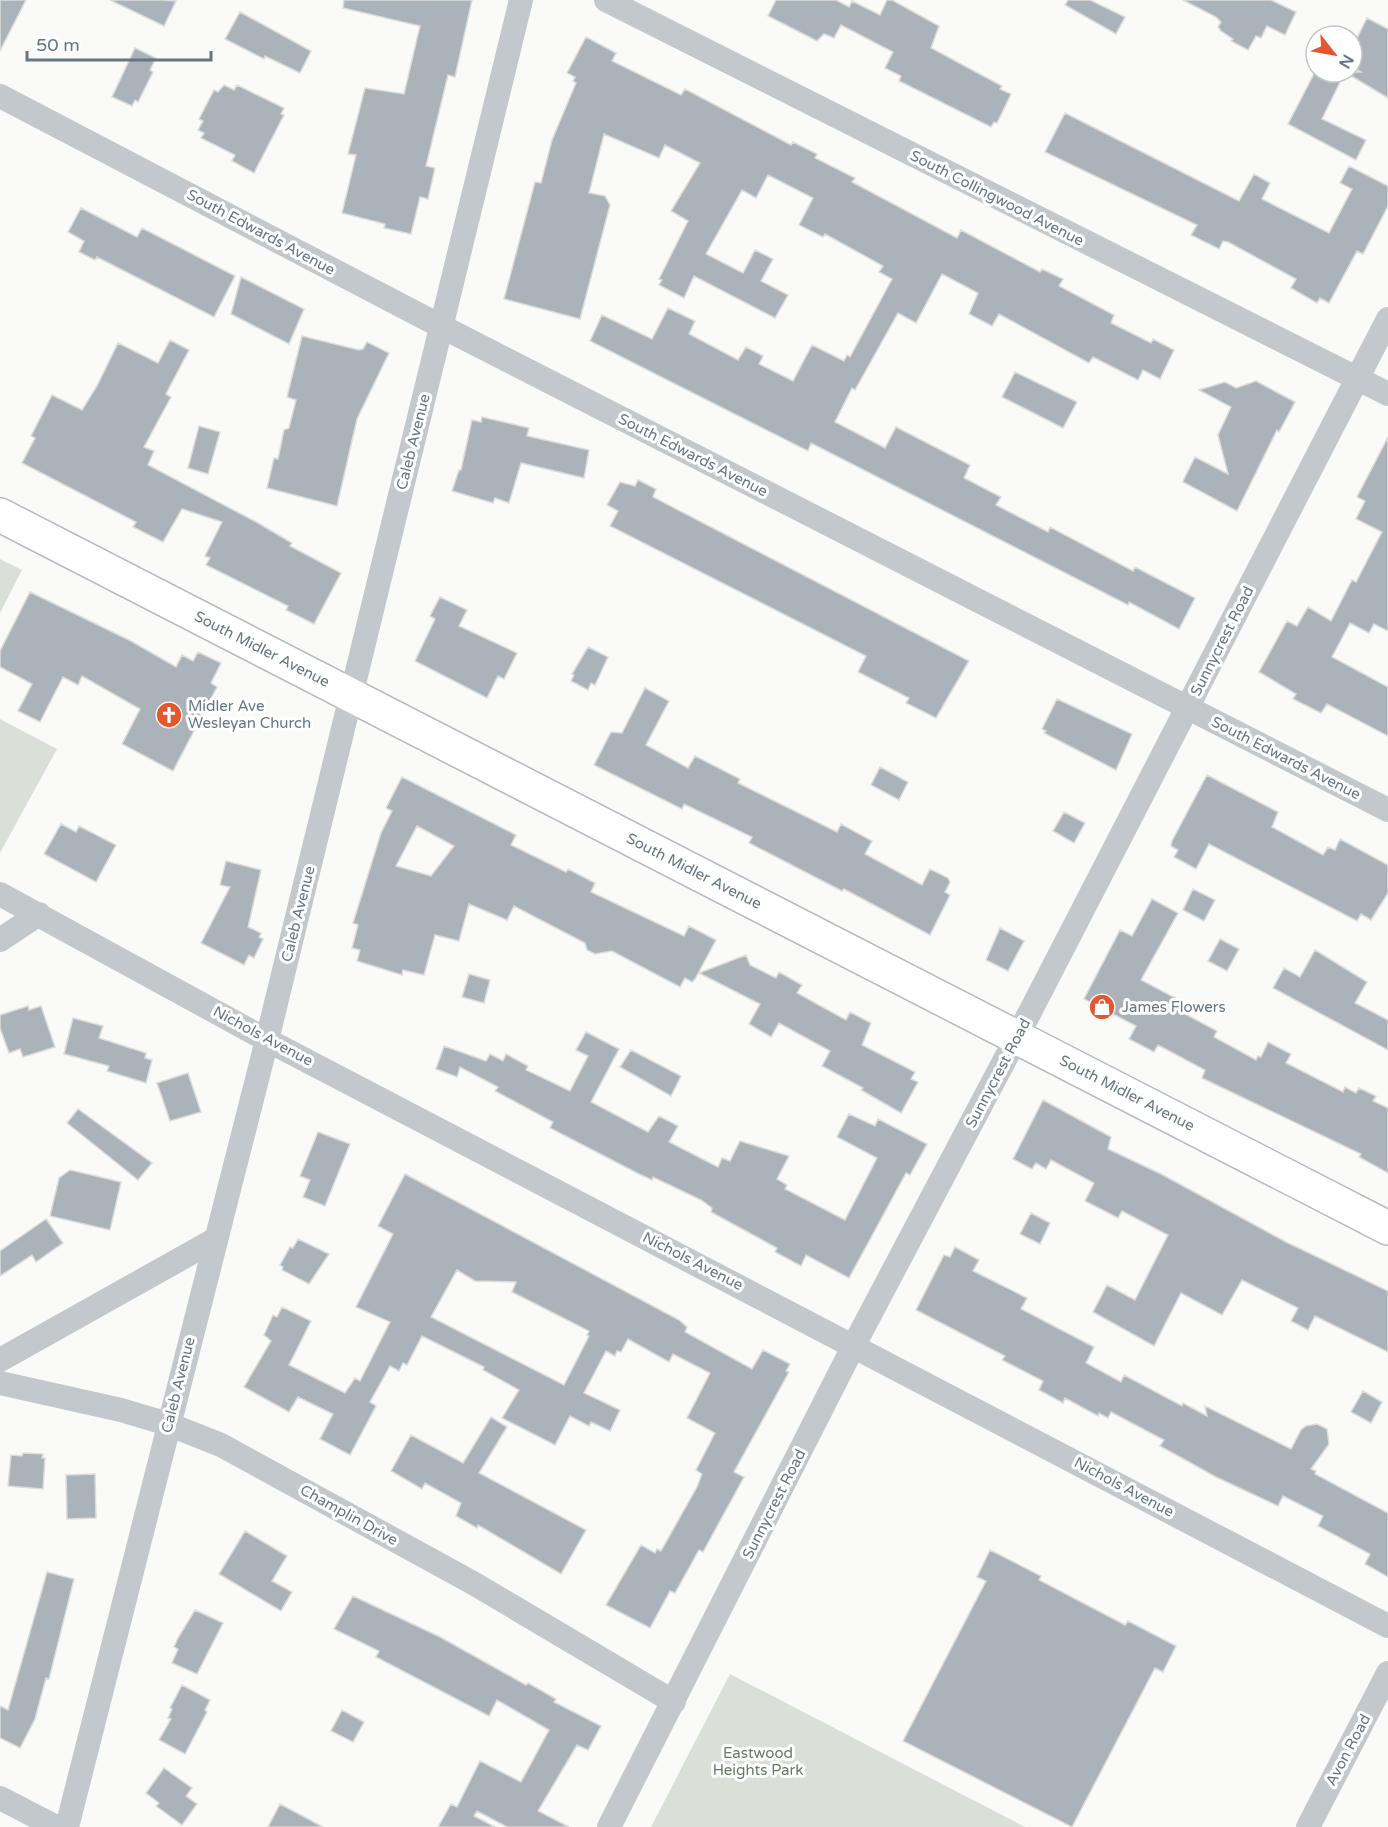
<svg xmlns="http://www.w3.org/2000/svg" width="1388" height="1827" font-family="'Varela Round',sans-serif">
  <rect width="100%" height="100%" fill="#fafaf8"/>
  <!-- green -->
  <path fill="#dadfd7" d="M0,559L22,570L0,613Z
    M0,719L57,749L0,853Z
    M730,1674L1025,1827H651Z"/>
  <!-- building -->
  <path fill="#aab3b9" stroke="#dcdcda" stroke-width="1.5" fill-rule="evenodd" d="M0,0H26L0,51Z
    M110,0H162L176,1L164,26Z
    M344,0H472L455,77L448,75L426,166L435,168L428,199L420,197L411,234L384,228L385,224L342,213L356,155L348,154L365,88L404,94L420,26L343,8Z
    M776,0H836L849,7L852,1L880,15L887,0H892L939,26L931,48L1002,86L1000,89L1011,94L997,123L994,122L991,127L899,81L901,76L885,68L893,52L841,25L834,38L824,34L817,41L768,16Z
    M1068,0H1090L1125,17L1116,34L1065,5Z
    M1183,0H1271L1296,12L1285,35L1267,26L1261,38L1256,36L1248,50L1231,41L1233,39L1221,31L1218,27L1221,22L1216,17Z
    M240,12L311,51L300,73L265,56L264,59L225,39Z
    M1367,18L1388,29V98L1345,72L1322,119L1366,140L1356,160L1288,124L1315,72H1361L1352,67V36H1339L1342,30L1357,38Z
    M586,37L616,53L612,61L681,95L685,89L791,145L793,142L817,154L815,158L855,178L852,182L957,238L961,230L1040,272L1042,269L1063,279L1059,286L1114,315L1111,323L1151,343L1153,339L1174,350L1160,379L1143,370L1138,380L1093,357L1089,363L999,314L992,326L969,314L978,293L942,274L916,323L898,313L855,390L852,388L835,422L885,448L896,427L970,465L964,478L1001,497L996,505L1048,532L1050,527L1133,571L1135,567L1195,598L1179,629L1129,602L1128,605L811,443L808,451L590,341L602,315L652,339L668,308L695,321L689,334L738,360L746,347L763,356L759,364L793,381L812,345L844,361L847,355L850,357L892,279L879,272L883,266L825,234L823,237L799,225L813,198L768,175L756,198L742,190L706,254L743,273L755,250L773,259L761,281L788,295L775,318L694,276L684,298L659,285L662,280L659,279L688,221L671,211L700,163L665,145L659,158L604,134L589,193L605,196L610,205L580,319L504,299L535,182L541,183L552,140L576,83L573,81L575,77L567,73Z
    M135,48L156,58L150,70L153,72L138,102L135,100L132,106L112,97Z
    M224,85L234,90L237,85L284,108L281,114L284,115L254,173L232,161L235,155L201,138L204,133L198,130L203,121L199,119L214,90L218,92Z
    M1065,113L1239,201L1254,174L1270,183L1262,199L1329,233L1352,189L1340,183L1349,166L1388,186V206L1363,254L1357,251L1329,303L1320,298L1317,303L1291,288L1296,279L1228,242L1223,241L1219,249L1191,235L1197,225L1045,152Z
    M81,208L137,237L142,228L235,276L214,317L97,257L95,260L79,252L84,241L68,232Z
    M241,277L304,309L289,344L231,314Z
    M302,336L359,350L363,349L367,342L389,353L357,419L337,506L267,488L274,458L278,459L284,430L289,428L296,400L287,397Z
    M170,340L189,350L166,394L171,397L144,447L154,451L148,465L258,523L292,543L290,546L341,573L314,624L286,610L288,606L206,565L210,558L205,556L222,522L182,509L163,542L133,527L136,522L22,463L35,438L31,436L52,395L82,410L97,386L118,343L158,363Z
    M1015,372L1077,402L1063,428L1002,397Z
    M1256,381L1295,402L1279,432L1277,430L1237,511L1183,482L1184,479L1195,457L1228,474L1218,435L1231,407L1199,390L1225,382L1236,388Z
    M482,417L529,428L527,436L589,450L584,478L521,463L509,503L495,498L493,503L452,491L459,470H461L472,420L481,422Z
    M199,426L220,432L208,474L188,468Z
    M1388,437V631L1374,624L1369,633L1350,623L1332,657L1388,687V736L1327,704L1321,713L1293,699L1296,694L1259,672L1287,621L1297,626L1308,607L1331,621L1352,580L1356,582L1382,532L1356,519L1365,501L1357,497Z
    M638,480L656,489L653,497L969,661L936,718L906,703L909,698L858,672L866,656L610,526L618,511L607,505L620,482L635,486Z
    M30,592L131,641L176,667L182,655L193,661L198,652L221,663L211,683L217,687L173,771L122,744L140,709L82,676L78,685L63,677L40,722L18,711L32,684L0,667V651Z
    M440,597L467,610L459,626L517,653L504,679L498,676L487,698L415,661L435,619L430,616Z
    M588,647L608,657L595,685L591,683L588,690L571,681L574,675L572,674Z
    M645,688L669,701L646,745L688,768L695,756L740,779L738,783L837,832L841,824L872,841L865,854L922,885L930,869L948,878L950,882L945,892L950,895L930,935L844,889L842,891L749,843L752,837L684,804L682,809L594,765L611,732L622,733Z
    M1057,699L1132,734L1116,770L1044,733L1046,731L1042,729Z
    M880,767L908,782L899,800L871,785Z
    M1207,775L1278,812L1272,827L1323,855L1328,847L1335,850L1340,839L1388,865V893L1371,920L1361,914L1357,921L1209,844L1196,869L1174,857L1178,850L1171,846L1172,841Z
    M402,777L516,835L511,845L566,872L568,869L595,883L591,892L684,936L689,926L716,940L695,979L692,982L685,978L680,987L612,951L595,954L587,950L585,943L514,906L507,920L469,904L459,941L435,935L424,975L403,970L402,975L357,961L360,950L352,948L358,925L353,923L381,833L392,811L386,808ZM417,826L454,846L431,876L396,866Z
    M1064,812L1085,823L1074,843L1053,831Z
    M61,824L76,832L79,826L116,845L96,882L44,854Z
    M226,861L261,870L248,927L261,933L259,937L263,939L254,958L249,955L244,965L201,943L230,887L220,885Z
    M1193,889L1215,900L1204,921L1183,910Z
    M1152,899L1178,913L1141,980L1181,1001L1176,1009L1217,1031L1214,1037L1256,1060L1258,1056L1261,1057L1268,1042L1291,1054L1286,1063L1343,1092L1345,1087L1356,1093L1359,1088L1376,1096L1373,1101L1388,1108V1173L1359,1157L1361,1154L1202,1078L1205,1070L1158,1045L1154,1052L1129,1039L1136,1026L1084,999L1120,930L1132,936Z
    M1000,928L1024,941L1008,971L986,960Z
    M1220,939L1239,949L1227,971L1208,961Z
    M1315,950L1367,982L1355,1003L1388,1020V1050L1273,988L1284,968L1300,977Z
    M746,955L750,965L776,978L779,972L802,985L797,993L846,1020L850,1012L871,1023L862,1045L915,1072L911,1079L918,1082L901,1113L861,1090L863,1088L822,1066L830,1051L779,1023L771,1037L749,1024L760,1004L699,973Z
    M469,974L490,980L484,1003L462,997Z
    M28,1006L29,1010L41,1006L55,1047L23,1057L20,1049L9,1053L0,1028V1015Z
    M73,1018L103,1026L99,1038L146,1053L145,1058L152,1060L146,1083L107,1071L109,1066L64,1054Z
    M586,1032L619,1049L591,1102L648,1132L659,1116L678,1126L669,1142L718,1167L722,1158L730,1161L740,1141L789,1156L777,1179L787,1185L785,1189L845,1220L877,1158L837,1137L849,1114L875,1126L878,1119L927,1144L910,1175L906,1173L849,1278L806,1255L801,1266L775,1252L777,1248L711,1212L712,1208L701,1200L653,1177L652,1180L637,1173L550,1128L553,1122L495,1091L498,1087L460,1067L457,1077L436,1069L444,1046L486,1061L490,1054L503,1061L506,1054L528,1066L526,1070L570,1091L588,1056L576,1050Z
    M631,1050L681,1076L671,1096L620,1067Z
    M188,1073L201,1112L170,1121L157,1083Z
    M1043,1100L1111,1137L1108,1149L1161,1174L1286,1242L1388,1291V1352L1315,1316L1308,1330L1291,1321L1298,1308L1242,1280L1222,1315L1181,1293L1154,1346L1093,1312L1107,1285L1135,1300L1168,1235L1122,1211L1118,1218L1085,1201L1094,1183L1051,1160L1046,1169L1036,1163L1032,1169L1013,1159Z
    M78,1109L152,1163L138,1180L67,1123Z
    M318,1132L350,1144L325,1206L303,1197L310,1180L300,1176Z
    M70,1170L121,1182L110,1230L50,1216L59,1178Z
    M405,1174L679,1320L687,1327L685,1332L752,1369L763,1350L790,1364L786,1371L789,1372L734,1472L744,1477L703,1552L699,1550L675,1593L670,1591L650,1628L606,1605L641,1545L655,1553L657,1549L661,1551L697,1487L702,1474L696,1470L715,1433L687,1418L710,1373L673,1354L669,1362L628,1339L621,1352L617,1351L615,1356L606,1351L584,1393L620,1410L610,1431L591,1422L589,1426L570,1416L555,1445L502,1418L519,1390L483,1370L484,1367L422,1336L407,1365L403,1363L399,1371L390,1366L370,1402L376,1406L350,1455L320,1439L333,1414L298,1397L289,1412L244,1387L271,1341L264,1335L273,1315L277,1317L282,1307L311,1321L289,1365L345,1393L355,1378L360,1381L390,1322L356,1307L393,1234L378,1226ZM457,1270L475,1281L516,1282L512,1292L589,1331L587,1335L589,1336L564,1385L431,1317Z
    M1031,1213L1050,1223L1040,1244L1020,1234Z
    M46,1219L63,1243L36,1262L32,1255L0,1276V1251Z
    M298,1239L329,1254L309,1284L282,1270L283,1267L280,1265L290,1247L293,1248Z
    M955,1247L979,1260L973,1271L1027,1298L1021,1309L1094,1347L1086,1363L1121,1382L1124,1375L1182,1406L1183,1403L1207,1416L1205,1406L1291,1449L1301,1430L1306,1426L1317,1424L1327,1429L1329,1444L1311,1469L1316,1471L1315,1474L1388,1513V1577L1365,1564L1370,1554L1318,1526L1323,1516L1283,1496L1278,1506L1216,1477L1160,1446L1164,1440L1111,1412L1108,1418L1099,1413L1098,1416L1065,1398L1063,1403L1039,1390L1043,1381L1002,1360L1005,1356L916,1310L944,1255L950,1257Z
    M1363,1391L1382,1402L1371,1423L1351,1412Z
    M491,1417L507,1427L479,1473L586,1530L561,1574L478,1525L477,1528L456,1516L461,1503L425,1483L422,1489L391,1471L411,1435L463,1463Z
    M23,1453L43,1454L42,1458H45L43,1489L8,1486L11,1455L22,1456Z
    M95,1474L96,1518L67,1519L66,1475Z
    M245,1531L287,1556L272,1581L292,1592L281,1611L219,1574Z
    M990,1550L1041,1576L1039,1580L1125,1625L1128,1621L1176,1646L1163,1672L1155,1668L1072,1827L903,1741L986,1581L977,1577Z
    M47,1572L74,1579L49,1679L46,1678L35,1719L20,1748L0,1738V1706L8,1710Z
    M353,1596L440,1637L526,1685L528,1683L556,1699L554,1702L601,1726L588,1750L577,1745L538,1811L569,1827H507L477,1811L474,1816L495,1827H438L451,1804L457,1807L480,1761L521,1782L549,1730L497,1700L489,1716L376,1657L379,1651L334,1629Z
    M195,1610L223,1623L197,1674L172,1663L178,1649L174,1647L178,1638Z
    M182,1685L210,1700L205,1710L207,1712L185,1754L159,1740L171,1719L168,1718L172,1709L170,1708Z
    M342,1710L364,1722L353,1742L331,1731Z
    M164,1768L192,1788L186,1796L197,1804L182,1825L156,1806L159,1803L146,1793Z
    M280,1804L323,1827H268Z"/>
  <g fill="none" stroke-linecap="round" stroke-linejoin="round">
    <!-- secondary casing -->
    <g stroke="#b3babf" stroke-width="36">
      <path id="secondary" d="M0,515L1388,1228"/>
    </g>
    <!-- street -->
    <path stroke="#c3c8cc" stroke-width="24" d="M606,0L1388,394
      M0,96L425,318L1388,810
      M0,894L267,1040L1388,1626
      M0,940L39,914
      M0,1360L216,1239
      M0,1383L121,1410L168,1424L221,1445L473,1583L674,1702
      M0,1798L56,1827
      M67,1827L267,1040L521,0
      M609,1827L854,1345L1030,1012L1388,319
      M1308,1827L1388,1673"/>
    <!-- secondary -->
    <use href="#secondary" stroke="#fff" stroke-width="33"/>
  </g>
  <!-- icons -->
  <defs>
    <g id="church-disc" transform="scale(1.35)"><circle r="9.5" fill="#e4572e" stroke="#fff"/><path d="M-1.2-6h2.4v3.5h3.3v2.4h-3.3V6h-2.4V-.1h-3.3v-2.4h3.3Z" fill="#fff"/></g>
    <g id="shop-disc" transform="scale(1.35)"><circle r="9.5" fill="#e4572e" stroke="#fff"/><path d="M-5-2.5h2.3a2.7 3.5 0 0 1 5.4 0H5L5.5 6h-11ZM-1.5-2.5h3a1.5 2.3 0 0 0-3 0Z" fill="#fff"/></g>
  </defs>
  <g fill-rule="evenodd">
    <use href="#church-disc" x="169" y="715"/>
    <use href="#shop-disc" x="1102" y="1007"/>
  </g>
  <g text-anchor="middle" stroke-width="6" stroke-linejoin="round" paint-order="stroke">
    <!-- street labels -->
    <g font-size="15" fill="#657683" stroke="#fff">
      <text transform="translate(997 198) rotate(27)" y="5">South Collingwood Avenue</text>
      <text transform="translate(261 232) rotate(28)" y="5">South Edwards Avenue</text>
      <text transform="translate(413 442) rotate(-76)" y="5">Caleb Avenue</text>
      <text transform="translate(693 455) rotate(27)" y="5">South Edwards Avenue</text>
      <text transform="translate(1222 641) rotate(-63)" y="5">Sunnycrest Road</text>
      <text transform="translate(262 649) rotate(27)" y="5">South Midler Avenue</text>
      <text transform="translate(1286 758) rotate(27)" y="5">South Edwards Avenue</text>
      <text transform="translate(694 871) rotate(27)" y="5">South Midler Avenue</text>
      <text transform="translate(298 914) rotate(-76)" y="5">Caleb Avenue</text>
      <text transform="translate(263 1036) rotate(28)" y="5">Nichols Avenue</text>
      <text transform="translate(998 1073) rotate(-62)" y="5">Sunnycrest Road</text>
      <text transform="translate(1127 1093) rotate(27)" y="5">South Midler Avenue</text>
      <text transform="translate(693 1261) rotate(27)" y="5">Nichols Avenue</text>
      <text transform="translate(178 1385) rotate(-76)" y="5">Caleb Avenue</text>
      <text transform="translate(1124 1487) rotate(28)" y="5">Nichols Avenue</text>
      <text transform="translate(774 1504) rotate(-63)" y="5">Sunnycrest Road</text>
      <text transform="translate(349 1515) rotate(29)" y="5">Champlin Drive</text>
      <text transform="translate(1348 1750) rotate(-62)" y="5">Avon Road</text>
    </g>
    <!-- poi labels -->
    <g font-size="15" fill="#657683" stroke="#fff" text-anchor="start">
      <text x="188" y="711">Midler Ave<tspan x="188" dy="17">Wesleyan Church</tspan></text>
      <text x="1122" y="1012">James Flowers</text>
    </g>
    <!-- park labels -->
    <g font-size="15" fill="#687a64" stroke="#fff">
      <text x="758" y="1758">Eastwood<tspan x="758" dy="17">Heights Park</tspan></text>
    </g>
  </g>
  <!-- north arrow -->
  <g transform="translate(1334 54) rotate(121)"><circle r="28" fill="#ffffff" stroke="#c1c8cd" stroke-width="1.5"/>
  <path d="M0-4.5L10 22L0 15L-10 22Z" fill="#e4572e"/>
  <text y="-9" font-size="16" font-weight="bold" text-anchor="middle" fill="#657683">N</text>
  </g>
  <!-- scale -->
  <path d="M27 51v9h184v-9" fill="none" stroke="#657683" stroke-width="3"/>
  <text x="36" y="51" font-size="18" fill="#657683" stroke="#ffffff" stroke-width="4.5" paint-order="stroke">50 m</text>
</svg>
